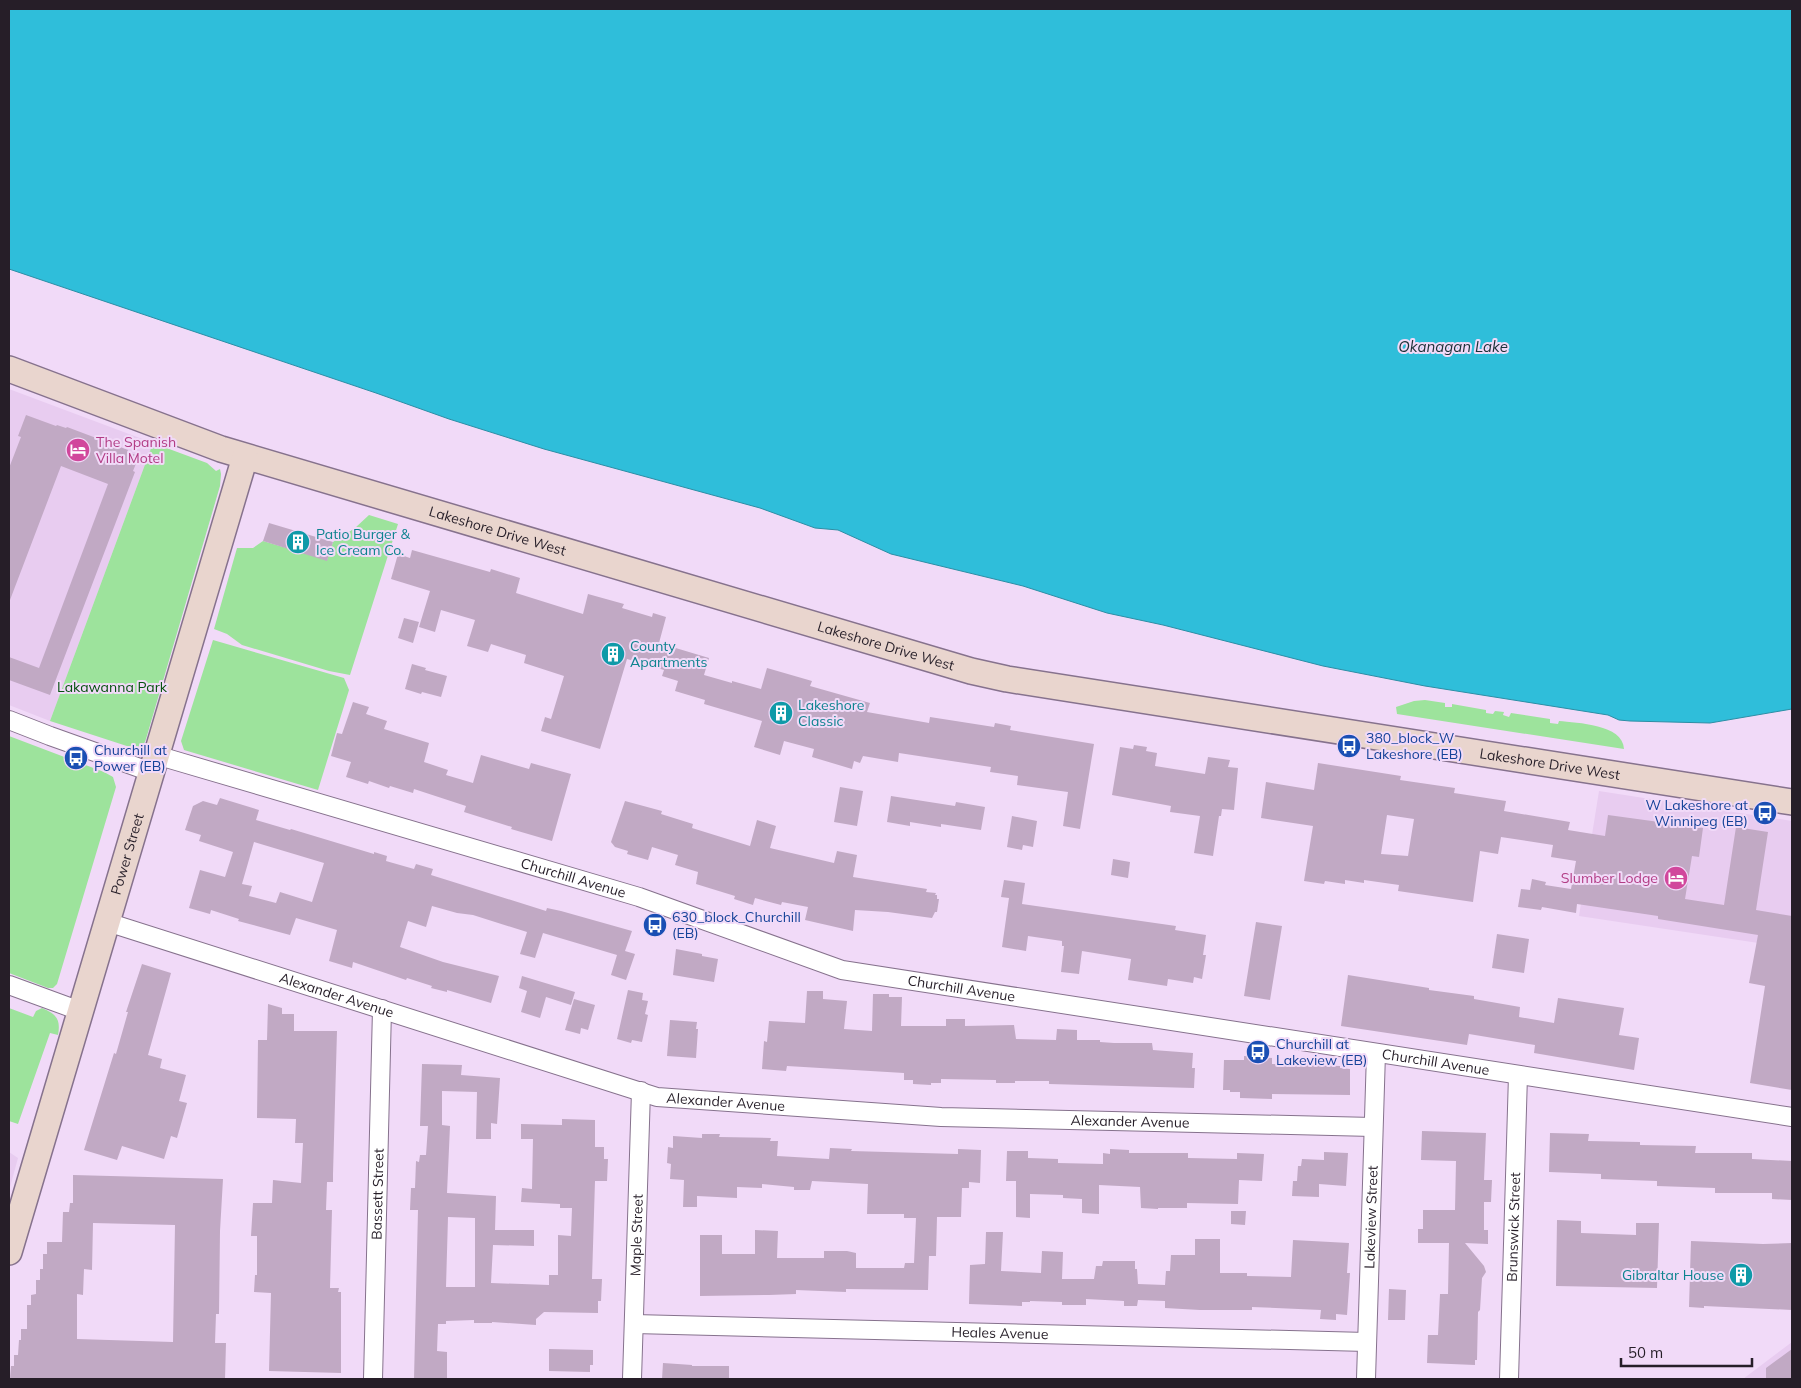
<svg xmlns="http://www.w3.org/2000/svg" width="1801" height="1388" font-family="Mulish,sans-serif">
  <rect width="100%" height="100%" fill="#f1daf8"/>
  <!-- built -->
  <path fill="#e8ccf0" d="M9,389L153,443L50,721L9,705Z
    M1599,791L1792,821V948L1579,916Z
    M9,1152L18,1158L9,1191Z
    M1792,1342V1379H1743Z"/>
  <!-- green -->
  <path fill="#9de39c" d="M153,443L207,463L216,471L220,469L221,474L220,486L146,739L144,744L136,749L50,721Z
    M369,515L398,524L350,675L329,671L242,645L227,634L214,629L237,548H253L263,541L327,560L333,542L355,528Z
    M213,640L344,678L349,690L318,790L184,750L181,741Z
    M1425,700L1445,703V707H1452V704L1486,710V713L1493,714L1495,711L1504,712L1503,715L1509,717L1511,713L1550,719V723L1558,724L1559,721C1577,723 1623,724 1624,749L1397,714L1396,707L1414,701Z
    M9,736L104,772L113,777L116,787L57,984L53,988H48L9,973Z
    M9,1008L33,1017L36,1011L42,1008C56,1014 61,1019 58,1035L50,1033L18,1124L9,1121Z"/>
  <!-- water -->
  <path fill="#2fbeda" stroke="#2c8ea5" d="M9,9H1792V709L1710,723L1630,721L1619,720L1608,715L1425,686L1323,666L1163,625L1107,613L1023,586L891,554L838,530L815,528L760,508L544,449L449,419L376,393L9,269Z"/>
  <!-- building -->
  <path fill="#c1a9c4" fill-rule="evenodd" d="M26,415L56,426L57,425L66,428L67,427L128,450L127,452L139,456L133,471L135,472L50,695L9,680V657L39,668L108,484L61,466L10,600H9V468L21,437L18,436Z
    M269,523L333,542L327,561L263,541Z
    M412,550L490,572L491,569L520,578L516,593L583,614L588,594L624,604L622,608L652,617L653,613L666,617L659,643L709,658L704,675L732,683V681L761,689L767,668L812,681L810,686L870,703L867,712L929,723L930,717L994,727L995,723L1011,726L1010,730L1094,744L1080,829L1063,826L1068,792L1017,785L1018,776L990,772L991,767L899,753L898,762L863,756L860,763L854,761L852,769L812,757L814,749L784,741L780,755L754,747L762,721L704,704L705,700L675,691L678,681L662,676L664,670L627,659L600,749L541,731L545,717L551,719L564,676L524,663L526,655L491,644L488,652L467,646L475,620L441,610L435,632L419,627L430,591L391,579L398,554L410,558Z
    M404,618L419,622L413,643L398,638Z
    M412,664L426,668L425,670L447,676L441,697L422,692L421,694L405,689Z
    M353,702L369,707L366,714L387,721L384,729L429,743L424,762L448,770L446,775L473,783L481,755L529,769L531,763L571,774L552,841L511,829L512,827L464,812L466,806L414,789L413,793L390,786L389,788L369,781L368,784L346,777L351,762L331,756L337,733L342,734Z
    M1134,745L1147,747L1146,751L1157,753L1155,766L1205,774L1208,757L1230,760L1228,767L1238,768L1234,810L1222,809L1221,816H1219L1213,856L1194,853L1200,816L1170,812L1171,806L1112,795L1120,747L1133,749Z
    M1318,763L1401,776L1400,780L1455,788L1454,793L1506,801L1504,811L1570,822L1568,830L1605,836L1608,815L1703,828L1699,857L1692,856L1685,899L1724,905L1736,827L1768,832L1756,910L1792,916V1090L1750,1083L1765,986L1749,983L1758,935L1658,919V916L1577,904L1576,913L1542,907L1541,910L1518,907L1521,889L1530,890L1532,879L1546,882L1545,885L1571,889L1576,861L1551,857L1553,845L1501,837L1498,854L1480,851L1473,902L1398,891L1399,885L1364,880V883L1345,880V884L1325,881L1324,884L1304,881L1313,826L1261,818L1266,782L1314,790ZM1387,815L1414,819L1408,856L1381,854Z
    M840,787L863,791L857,826L834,822Z
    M891,796L955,806L956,802L985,807L981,830L941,824V827L910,822V826L887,822Z
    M220,798L259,810L256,820L290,830L291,829L374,854V852L387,856L386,861L414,869L416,864L433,869L431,875L546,911L547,908L561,911L632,931L625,951L635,954L626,980L611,975L617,955L543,933L535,958L520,954L527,932L473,915L457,913L432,906L426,927L408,921L400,947L443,962L499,976L491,1003L447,990V992L431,988L432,986L407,978L406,980L353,962L352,968L329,961L337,930L296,918L290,935L238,921L239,919L211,910L210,914L189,908L200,870L225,877L233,852L199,841L201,835L185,830L193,806L203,801L217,805ZM254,842L324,863L312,902L280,892L276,903L249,896L252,886L242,884Z
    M625,801L662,811L661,814L693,824L692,828L750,846L757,820L776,826L770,848L834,863L837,851L857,855L853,877L927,889L926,892L936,893L935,895H937V899H939L937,912H935L932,918L888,912L855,910L853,931L805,920L808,907L782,902L781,905L755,898L753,905L734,899L735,896L696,884L698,872L675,865L678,855L652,847L648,860L627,854L628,851L615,847L611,842Z
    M1012,816L1037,821L1033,847L1023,845L1022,850L1007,847Z
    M1113,859L1130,862L1128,878L1111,875Z
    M1004,880L1025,883L1022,904L1176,926L1175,930L1206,935L1203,955H1206L1202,979L1194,977L1193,983L1168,979L1167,986L1128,980L1131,959L1082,951L1079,974L1061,972L1064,946H1062V941L1028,936L1026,951L1002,947L1009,898L1001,897Z
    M1256,922L1282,926L1270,1000L1244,996Z
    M1497,934L1529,939L1524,973L1492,968Z
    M676,949L697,953L702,954V956L718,959L714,982L673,975Z
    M142,964L171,973L148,1055L162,1059L160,1068L186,1075L179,1101L187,1103L177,1138L171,1136L164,1159L122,1146L117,1160L84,1150L114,1053L116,1054L128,1012H126Z
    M1348,975L1429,988V990L1474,996V999L1520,1007L1519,1017L1554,1023L1558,998L1624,1008L1619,1035L1639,1038L1634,1070L1534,1053L1535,1045L1469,1034L1467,1045L1341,1026Z
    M522,976L575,992L571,1005L546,997L540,1018L521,1012L527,991L519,988Z
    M628,990L643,993L642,1000L648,1001L645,1014L648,1015L642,1042L632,1040L631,1043L617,1039Z
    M807,991H823V999L847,1001L844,1029L872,1031L873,994H889V997H902L901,1026H946V1019H965V1026L1014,1025L1016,1039L1056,1040L1057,1029L1077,1030V1040H1100V1042L1114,1043H1152L1153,1050L1193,1053L1192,1068H1195L1194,1088L1049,1084V1081H1015V1083H996V1080L941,1079V1083H931V1085L913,1084V1080H904V1073L787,1066L786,1071L762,1069L764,1041L767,1042L769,1021L805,1023Z
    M574,999L595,1005L588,1030L581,1028L580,1034L565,1030Z
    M268,1004L282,1008V1014H294V1031H337L333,1174V1182H327L326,1210H332L330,1288H339L338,1292H341V1373L269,1371L271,1293L254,1292L255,1275H257V1236H251L253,1203H272L273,1180L301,1183L303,1143H295L296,1119L257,1118L258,1040H267Z
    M670,1020L697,1022L696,1029H698L696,1058L667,1056Z
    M1244,1056L1272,1058V1064L1340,1066V1068L1350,1069V1095L1272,1094V1099L1240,1098V1092H1230V1090H1223L1224,1060H1244Z
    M422,1064L462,1065L461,1075L500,1078L497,1124L491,1123V1139H476L477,1092L442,1091V1125L450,1126L447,1193L496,1196L495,1230H534V1246L493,1245L491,1283L549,1285V1275H558V1235L571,1236L572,1208H560V1204L521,1202L522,1188L532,1189L533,1139H521V1124L562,1125V1119L595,1120V1147H604V1159H608L607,1181H595L592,1279H602L601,1301H598V1313L544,1312L536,1319V1325L492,1322V1323H474V1320L446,1321V1324H438L437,1351L447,1352V1379H414L418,1210H410L411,1188H415L416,1161L419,1162L420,1155H426L428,1126H420ZM448,1217L475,1218V1287H446Z
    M1422,1131L1486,1133L1484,1180H1492L1491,1202H1484V1230H1488V1244L1465,1243L1484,1266L1486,1272L1482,1278L1480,1310L1478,1312L1477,1360H1475V1365L1427,1363L1428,1335H1438L1440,1294H1448L1449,1243H1418V1229H1423V1210H1455L1456,1161L1421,1160Z
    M1550,1133L1589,1134L1588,1141L1640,1142V1145L1696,1146L1695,1153H1752V1159L1792,1161V1200L1772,1199V1193H1715V1188L1657,1186V1181L1601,1179V1174L1549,1172Z
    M702,1134H720L719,1137L771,1138L770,1141H778L777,1156L829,1159L830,1148L852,1149L851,1151L958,1154V1149L981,1150L980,1183L969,1182V1188H962L961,1217H937L936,1256H929L928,1290L846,1289V1292L796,1290V1294L769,1295L700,1296V1235H722V1254H755V1230L778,1231L777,1258H824V1251H847L856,1253V1268H904L905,1263H914L916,1218H904V1214H867L868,1184L812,1181L810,1190H794V1187L762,1184V1188L737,1187V1198L697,1196V1207H683L684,1180L670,1179L671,1164L667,1163L668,1147L673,1148V1136L702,1138Z
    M1110,1149L1129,1150V1153H1188V1158L1237,1159V1153L1264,1154L1262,1181L1239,1180L1238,1204L1187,1203V1208H1158V1209L1141,1208L1140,1187L1099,1185V1214L1082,1213V1199L1063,1198V1195L1030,1194V1218L1016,1217V1181H1006L1007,1151H1028V1158L1058,1159V1163L1103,1164V1153L1110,1154Z
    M1324,1152L1348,1153L1346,1186L1319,1184V1197L1292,1196L1293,1181H1297L1298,1166H1301L1302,1159L1324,1160Z
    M73,1175L223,1179L220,1231L219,1314H216L215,1343H226L225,1379H10L11,1366H14V1355H18L19,1340H21V1329H27V1305H31V1295L36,1294V1280H40V1269H43V1254H47V1242H62L63,1212H69L70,1203H73ZM93,1223L175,1225L173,1342L77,1339V1294L83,1295L84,1269L92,1270Z
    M1231,1211H1246L1245,1225L1231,1224Z
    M1557,1220L1581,1221V1233L1636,1235V1223H1659L1657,1288L1556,1286Z
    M986,1232H1003L1001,1271L1041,1273L1042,1251L1063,1252L1062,1279H1094L1096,1266H1102L1103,1261H1135V1269H1137L1138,1284L1165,1285L1166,1271H1170L1171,1255H1195V1239H1220V1273H1247V1276L1291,1277L1293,1240L1349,1243L1347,1273H1350L1347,1315L1336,1314V1320L1320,1319L1321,1310L1252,1307V1310H1200L1165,1308V1301L1138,1300L1137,1306H1124V1301L1086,1299V1305H1062V1302L1030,1301V1302H1022V1306L969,1304L970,1265L985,1264Z
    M1691,1241L1763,1244L1792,1243V1310L1704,1306V1308L1689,1307Z
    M1389,1289L1406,1290L1405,1320H1388Z
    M549,1349L593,1350V1365H590V1372L549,1371Z
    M1792,1349V1379H1766V1368Z
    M663,1363L692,1365V1366H729V1379H662Z"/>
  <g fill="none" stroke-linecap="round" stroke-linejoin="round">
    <!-- street casing -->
    <g stroke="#86728d" stroke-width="20">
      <g id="street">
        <path d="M9,720L50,736L151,772"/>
        <path id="s1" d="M156,755L639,897L842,970L1792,1117"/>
        <path id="s2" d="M107,922L657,1097L941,1117L1373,1127"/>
        <path d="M9,985L80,1011"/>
        <path id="s3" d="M634,1324L1367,1342"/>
        <path id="s4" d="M373,1379L382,1009"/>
        <path id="s5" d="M632,1379L641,1091"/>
        <path id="s6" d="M1366,1379L1376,1053"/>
        <path id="s7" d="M1509,1379L1518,1075"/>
      </g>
    </g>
    <!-- secondary casing -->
    <g stroke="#86728d" stroke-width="28">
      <g id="secondary">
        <path id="s8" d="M9,369L221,449L971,671L1007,679L1792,802"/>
        <path id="s9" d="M9,1252L245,457"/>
      </g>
    </g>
    <!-- street -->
    <use href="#street" stroke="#fff" stroke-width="18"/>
    <!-- secondary -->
    <use href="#secondary" stroke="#e9d5ce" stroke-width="25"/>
  </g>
  <!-- icons -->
  <defs>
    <g id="hotel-disc" transform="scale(1.25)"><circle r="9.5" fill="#d1479c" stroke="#f1daf8"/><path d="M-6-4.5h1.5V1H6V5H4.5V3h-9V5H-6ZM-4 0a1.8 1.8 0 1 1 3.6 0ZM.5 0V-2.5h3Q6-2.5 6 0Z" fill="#fff"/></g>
    <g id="building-disc" transform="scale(1.25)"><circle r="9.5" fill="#0f9aa8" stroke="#f1daf8"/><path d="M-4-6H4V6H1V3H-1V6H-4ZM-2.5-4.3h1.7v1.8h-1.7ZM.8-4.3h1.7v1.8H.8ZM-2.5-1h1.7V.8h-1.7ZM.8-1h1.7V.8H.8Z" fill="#fff"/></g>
    <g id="bus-disc" transform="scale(1.25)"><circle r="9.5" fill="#1a4fb4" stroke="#f1daf8"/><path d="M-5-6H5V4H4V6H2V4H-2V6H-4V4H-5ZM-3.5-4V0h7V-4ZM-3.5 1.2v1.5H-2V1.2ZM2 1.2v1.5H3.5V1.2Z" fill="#fff"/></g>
  </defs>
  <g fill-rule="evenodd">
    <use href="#hotel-disc" x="78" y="450"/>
    <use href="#building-disc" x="298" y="542"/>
    <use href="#building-disc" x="613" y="654"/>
    <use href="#building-disc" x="781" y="713"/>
    <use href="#bus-disc" x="1349" y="746"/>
    <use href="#bus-disc" x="76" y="758"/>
    <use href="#bus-disc" x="1765" y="813"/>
    <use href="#hotel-disc" x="1676" y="878"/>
    <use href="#bus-disc" x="655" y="925"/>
    <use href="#bus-disc" x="1258" y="1052"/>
    <use href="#building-disc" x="1741" y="1275"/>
  </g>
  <g text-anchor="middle" stroke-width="4" stroke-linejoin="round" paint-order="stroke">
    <!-- hotel labels -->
    <g font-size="14" fill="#b23c85" stroke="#f1daf8" text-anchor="start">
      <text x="96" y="447">The Spanish<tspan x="96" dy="16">Villa Motel</tspan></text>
      <text x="1658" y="883" text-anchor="end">Slumber Lodge</text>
    </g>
    <!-- street labels -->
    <g font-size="14" fill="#261e28" stroke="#f1daf8">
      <text dy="5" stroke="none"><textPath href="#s8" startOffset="515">Lakeshore Drive West</textPath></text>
      <text dy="5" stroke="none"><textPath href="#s8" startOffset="920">Lakeshore Drive West</textPath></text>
      <text dy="5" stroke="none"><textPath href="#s8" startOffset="1595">Lakeshore Drive West</textPath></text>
      <text dy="5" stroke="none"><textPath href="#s9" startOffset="415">Power Street</textPath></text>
      <text dy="5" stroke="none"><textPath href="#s1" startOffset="435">Churchill Avenue</textPath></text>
      <text dy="5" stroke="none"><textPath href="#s1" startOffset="840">Churchill Avenue</textPath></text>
      <text dy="5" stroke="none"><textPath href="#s2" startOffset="241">Alexander Avenue</textPath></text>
      <text dy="5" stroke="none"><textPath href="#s1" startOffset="1320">Churchill Avenue</textPath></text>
      <text dy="5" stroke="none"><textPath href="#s2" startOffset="646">Alexander Avenue</textPath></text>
      <text dy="5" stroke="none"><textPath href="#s2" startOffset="1051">Alexander Avenue</textPath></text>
      <text dy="5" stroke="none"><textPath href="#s4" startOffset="185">Bassett Street</textPath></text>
      <text dy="5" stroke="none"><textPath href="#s6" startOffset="162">Lakeview Street</textPath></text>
      <text dy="5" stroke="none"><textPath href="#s7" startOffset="152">Brunswick Street</textPath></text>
      <text dy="5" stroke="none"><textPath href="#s5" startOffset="144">Maple Street</textPath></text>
      <text dy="5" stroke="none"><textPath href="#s3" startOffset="366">Heales Avenue</textPath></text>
    </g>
    <!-- culture labels -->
    <g font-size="14" fill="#0d838f" stroke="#f1daf8" text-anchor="start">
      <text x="316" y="539">Patio Burger &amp;<tspan x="316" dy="16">Ice Cream Co.</tspan></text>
      <text x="630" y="651">County<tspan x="630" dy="16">Apartments</tspan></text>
      <text x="798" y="710">Lakeshore<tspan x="798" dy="16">Classic</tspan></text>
      <text x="1724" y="1280" text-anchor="end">Gibraltar House</text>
    </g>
    <!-- park labels -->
    <g font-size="14" fill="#04510e" stroke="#f1daf8">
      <text x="112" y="692">Lakawanna Park</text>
    </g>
    <!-- transit labels -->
    <g font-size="14" fill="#164399" stroke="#f1daf8" text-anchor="start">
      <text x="1366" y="743">380_block_W<tspan x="1366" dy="16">Lakeshore (EB)</tspan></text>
      <text x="94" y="755">Churchill at<tspan x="94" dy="16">Power (EB)</tspan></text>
      <text x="1748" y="810" text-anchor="end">W Lakeshore at<tspan x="1748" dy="16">Winnipeg (EB)</tspan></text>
      <text x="672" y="922">630_block_Churchill<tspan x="672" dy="16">(EB)</tspan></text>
      <text x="1276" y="1049">Churchill at<tspan x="1276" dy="16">Lakeview (EB)</tspan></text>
    </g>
    <!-- water labels -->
    <g font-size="15" font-style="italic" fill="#1a3036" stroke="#f1daf8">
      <text x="1453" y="352">Okanagan Lake</text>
    </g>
  </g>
  <!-- border -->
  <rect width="1801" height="1388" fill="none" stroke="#261e28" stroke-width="20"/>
  <!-- scale -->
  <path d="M1621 1358v8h131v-8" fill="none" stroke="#261e28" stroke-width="2.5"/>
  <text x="1628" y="1358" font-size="15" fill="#261e28" stroke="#f1daf8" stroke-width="4" paint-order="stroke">50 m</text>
</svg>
